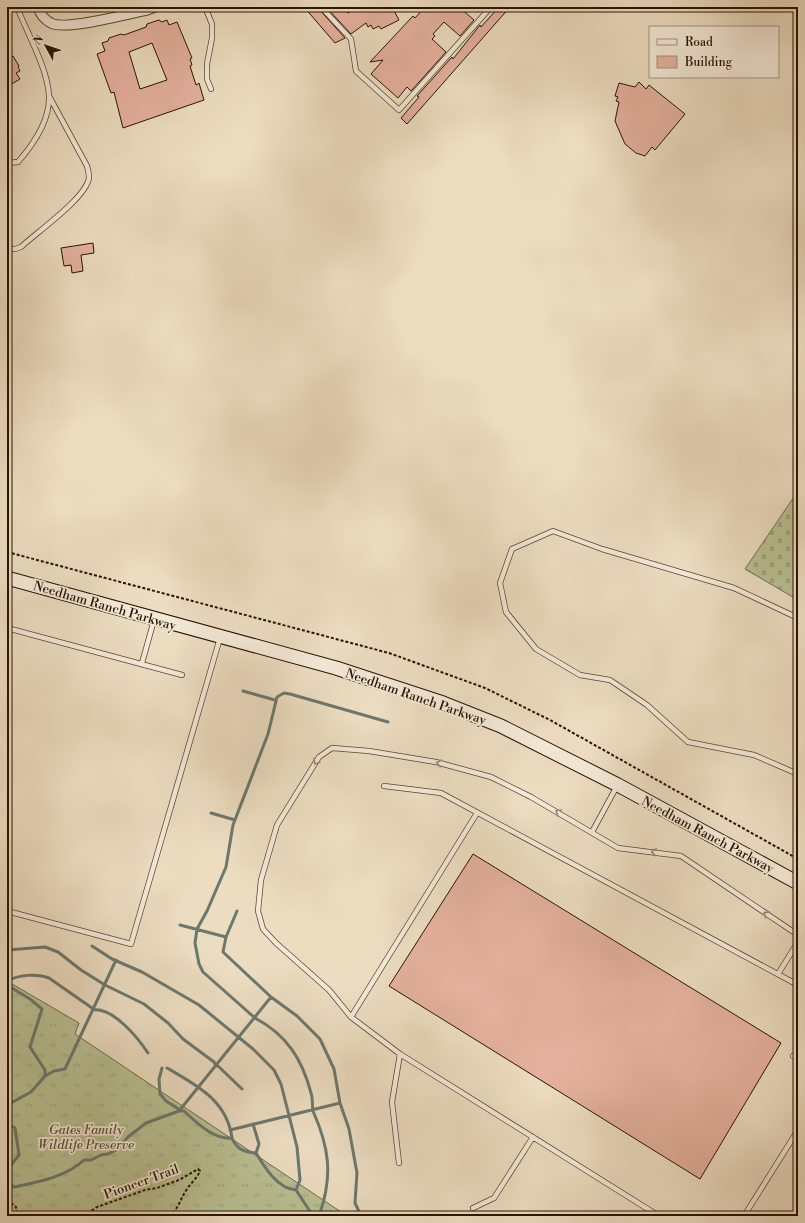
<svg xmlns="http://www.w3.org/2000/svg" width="805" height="1223" font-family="'Libre Bodoni',serif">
  <defs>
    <pattern id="grass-tufts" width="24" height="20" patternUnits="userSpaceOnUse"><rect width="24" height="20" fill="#b9c092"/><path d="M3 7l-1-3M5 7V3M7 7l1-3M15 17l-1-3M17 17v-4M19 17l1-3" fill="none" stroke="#9fa47c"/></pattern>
    <pattern id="cemetery-stones" width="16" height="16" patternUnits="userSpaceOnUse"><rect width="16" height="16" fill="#b9c092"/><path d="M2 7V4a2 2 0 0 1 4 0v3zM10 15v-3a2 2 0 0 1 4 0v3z" fill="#9fa47c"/></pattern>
  </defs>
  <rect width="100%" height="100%" fill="#ecddc1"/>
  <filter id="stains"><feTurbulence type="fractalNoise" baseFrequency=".005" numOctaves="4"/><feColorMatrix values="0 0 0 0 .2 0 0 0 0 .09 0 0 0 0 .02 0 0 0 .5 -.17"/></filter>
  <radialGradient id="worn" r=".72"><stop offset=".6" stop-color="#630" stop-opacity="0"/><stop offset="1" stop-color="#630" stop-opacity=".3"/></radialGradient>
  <!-- grass -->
  <path fill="url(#grass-tufts)" stroke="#706a4a" d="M7,981L79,1023L75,1034L347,1216H7Z"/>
  <!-- cemetery -->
  <path fill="url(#cemetery-stones)" stroke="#706a4a" d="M798,491V600L745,569Z"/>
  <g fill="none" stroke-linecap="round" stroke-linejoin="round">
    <!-- stream -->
    <path stroke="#6c786e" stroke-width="3" d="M243,691L275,700
      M211,813L235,820
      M237,911L226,937L223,952L271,997L297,1016L320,1039L334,1069L340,1103L349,1129L357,1173L355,1203L361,1216
      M180,925L226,937
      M92,946L112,959L142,972L199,1005L253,1049L274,1070L281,1084L297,1147L300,1180L296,1190
      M7,950L45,947L58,952L81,970L105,985L144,1004L168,1023L183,1039L214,1062L216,1066H218L242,1089
      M7,981C18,975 37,973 49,978L92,1008L93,1010C113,1007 138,1038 148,1053
      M7,985L30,999L42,1009L30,1047L45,1070V1076
      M162,1068L159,1079L160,1094L166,1101L180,1110
      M167,1068C196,1085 227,1100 232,1138
      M7,1108L11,1103L31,1092L45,1076L54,1071L65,1069L116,960
      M180,1111H184C197,1123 214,1140 232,1138C237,1150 245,1152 256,1153C265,1168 278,1189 296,1190L313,1216
      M7,1124L15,1128L19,1155L11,1165L7,1177
      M253,1124L259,1144L256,1153
      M230,1130L340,1103
      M7,1181L14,1187C38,1182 66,1177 84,1160H91L101,1155L108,1154L116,1150L128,1137L146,1123L179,1111L271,997
      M320,1213C333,1175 329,1147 313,1111C312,1107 313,1098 311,1093C302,1059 287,1035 255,1018L203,972L199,964L195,943L197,929L207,911L226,867L233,825L268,734L277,697L284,693L290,694L388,722"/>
  </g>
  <!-- building -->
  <path fill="#e5b19e" stroke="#281403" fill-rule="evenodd" d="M304,7H317L345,38L335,43Z
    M326,7H343L348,13L358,7H392L399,20L381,29L379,26L373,29L371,25L368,27L366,23L351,34Z
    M425,7H459L474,20L460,36L444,22L433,34L435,36L432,39L446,52L411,91L407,87L398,98L371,74L383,60L370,62L413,16L415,18Z
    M499,7H510L407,124L401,118L419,97L417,96L452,57L453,59L480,25L481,27Z
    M159,20L162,22L167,20L169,25L177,22L192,58L190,59L192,65L190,66L196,85L199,83L204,100L123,128L114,92L111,93L97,54L105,51L102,43L108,41L109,38L121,34L124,35L146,27L147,24ZM152,43L167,80L140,89L129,52Z
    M13,56L19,66L18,67L20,71L16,73L20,79L10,85L7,81V58L8,59Z
    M639,82L646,89L649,85L685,114L655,150L652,147L645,156L636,153L625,144L615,121L619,102L616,101L618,97L615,96L619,83L635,87Z
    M93,243L94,253L81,255L83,271L72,273L71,265L64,266L61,248Z
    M473,854L781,1043L700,1179L389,986Z"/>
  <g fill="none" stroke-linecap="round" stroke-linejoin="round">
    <!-- lane casing -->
    <g stroke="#594632" stroke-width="6">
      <path id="lane" d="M205,7L212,24V38L207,64V79L211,89
        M321,7L351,39L356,71L399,110L491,7
        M7,163L18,162C33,145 50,121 49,96C48,69 27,33 17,7
        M7,249H15L21,247C37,232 86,198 89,178C89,175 88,169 87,166L49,96
        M798,618L734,588L602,549L553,531L512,549L500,583L506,612L536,649L580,675L610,680L647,705L688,742L754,755L798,774
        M7,628L182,675
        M142,663L154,620
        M384,786L441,793L798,985
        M592,832L617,786
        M7,911L131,944L220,638
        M778,974L798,942
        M351,1017L477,813
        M793,1056L798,1059
        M399,1163L392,1102L400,1054
        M473,1208L494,1198L533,1137
        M659,1216L400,1054L351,1017L329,990L276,943L263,929L258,911L261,880L277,825L319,757L332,748L369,751L436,762L491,777L531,797L618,848L681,856L798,935
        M744,1216L798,1130"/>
    </g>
    <!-- street casing -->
    <g stroke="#594632" stroke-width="11">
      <path id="street" d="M38,7C40,14 45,20 51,23C65,31 128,14 147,10L155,7"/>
    </g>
    <!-- secondary casing -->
    <g stroke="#281403" stroke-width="15">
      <path id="secondary" d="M7,578L336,668L443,703L501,726L618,785L798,883"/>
    </g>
    <!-- path -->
    <path stroke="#281403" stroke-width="2" stroke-dasharray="3 2" stroke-linecap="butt" d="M7,552L389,653L485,688L550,720L798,859
      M7,1200L16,1207L17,1216
      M83,1216L97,1207L145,1190L157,1188L179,1180L198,1169L200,1171C197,1178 191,1183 187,1189C180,1199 179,1208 170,1216"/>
    <!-- lane -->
    <use href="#lane" stroke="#f3e9d7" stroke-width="4.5"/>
    <!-- street -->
    <use href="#street" stroke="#f3e9d7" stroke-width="9"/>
    <!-- secondary -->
    <use href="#secondary" stroke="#f3e9d7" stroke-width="13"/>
  </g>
  <!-- one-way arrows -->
  <defs><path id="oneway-chevron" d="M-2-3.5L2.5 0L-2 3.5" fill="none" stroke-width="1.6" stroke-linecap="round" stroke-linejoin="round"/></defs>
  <g stroke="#988978">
    <use href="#oneway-chevron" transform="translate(316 762) rotate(123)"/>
    <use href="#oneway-chevron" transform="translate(439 763) rotate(-167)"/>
    <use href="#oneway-chevron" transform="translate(558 812) rotate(-150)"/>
    <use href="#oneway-chevron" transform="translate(654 852) rotate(-172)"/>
    <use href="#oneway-chevron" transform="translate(766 914) rotate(-146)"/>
  </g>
  <g text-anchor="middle" stroke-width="3.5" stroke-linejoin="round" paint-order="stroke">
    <!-- street labels -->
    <g font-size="13" fill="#281403" stroke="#f3e9d7">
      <text transform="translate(105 605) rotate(16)" y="5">Needham Ranch Parkway</text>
      <text transform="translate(416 696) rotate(19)" y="5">Needham Ranch Parkway</text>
      <text transform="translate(708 834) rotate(28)" y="5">Needham Ranch Parkway</text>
      <text transform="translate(141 1181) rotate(-20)" y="5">Pioneer Trail</text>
    </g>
    <!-- park labels -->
    <g font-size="13" font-style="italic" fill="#5b5035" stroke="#f3e9d7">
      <text x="86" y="1134">Gates Family<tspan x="86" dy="15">Wildlife Preserve</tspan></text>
    </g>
  </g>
  <!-- margin -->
  <rect width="805" height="1223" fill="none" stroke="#ecddc1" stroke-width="24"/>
  <rect x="8" y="8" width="789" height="1207" fill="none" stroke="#281403" stroke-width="2"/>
  <rect x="12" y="12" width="781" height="1199" fill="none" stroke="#281403"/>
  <!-- legend -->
  <rect x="649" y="26" width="130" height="52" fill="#f3e9d7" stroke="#a29482"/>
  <rect x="657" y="39" width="20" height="6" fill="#f3e9d7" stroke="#a29482"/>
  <text x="685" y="46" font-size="12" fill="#281403">Road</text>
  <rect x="657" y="56" width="20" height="12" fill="#e5b19e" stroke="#a29482"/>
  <text x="685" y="66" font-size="12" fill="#281403">Building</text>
  <!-- north arrow -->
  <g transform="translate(46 46) rotate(310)" stroke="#f3e9d7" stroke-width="3" paint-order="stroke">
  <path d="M0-3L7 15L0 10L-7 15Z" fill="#281403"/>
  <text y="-6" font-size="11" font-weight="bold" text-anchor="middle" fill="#281403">N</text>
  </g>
  <rect width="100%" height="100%" filter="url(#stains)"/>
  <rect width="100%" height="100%" fill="url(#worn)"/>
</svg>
